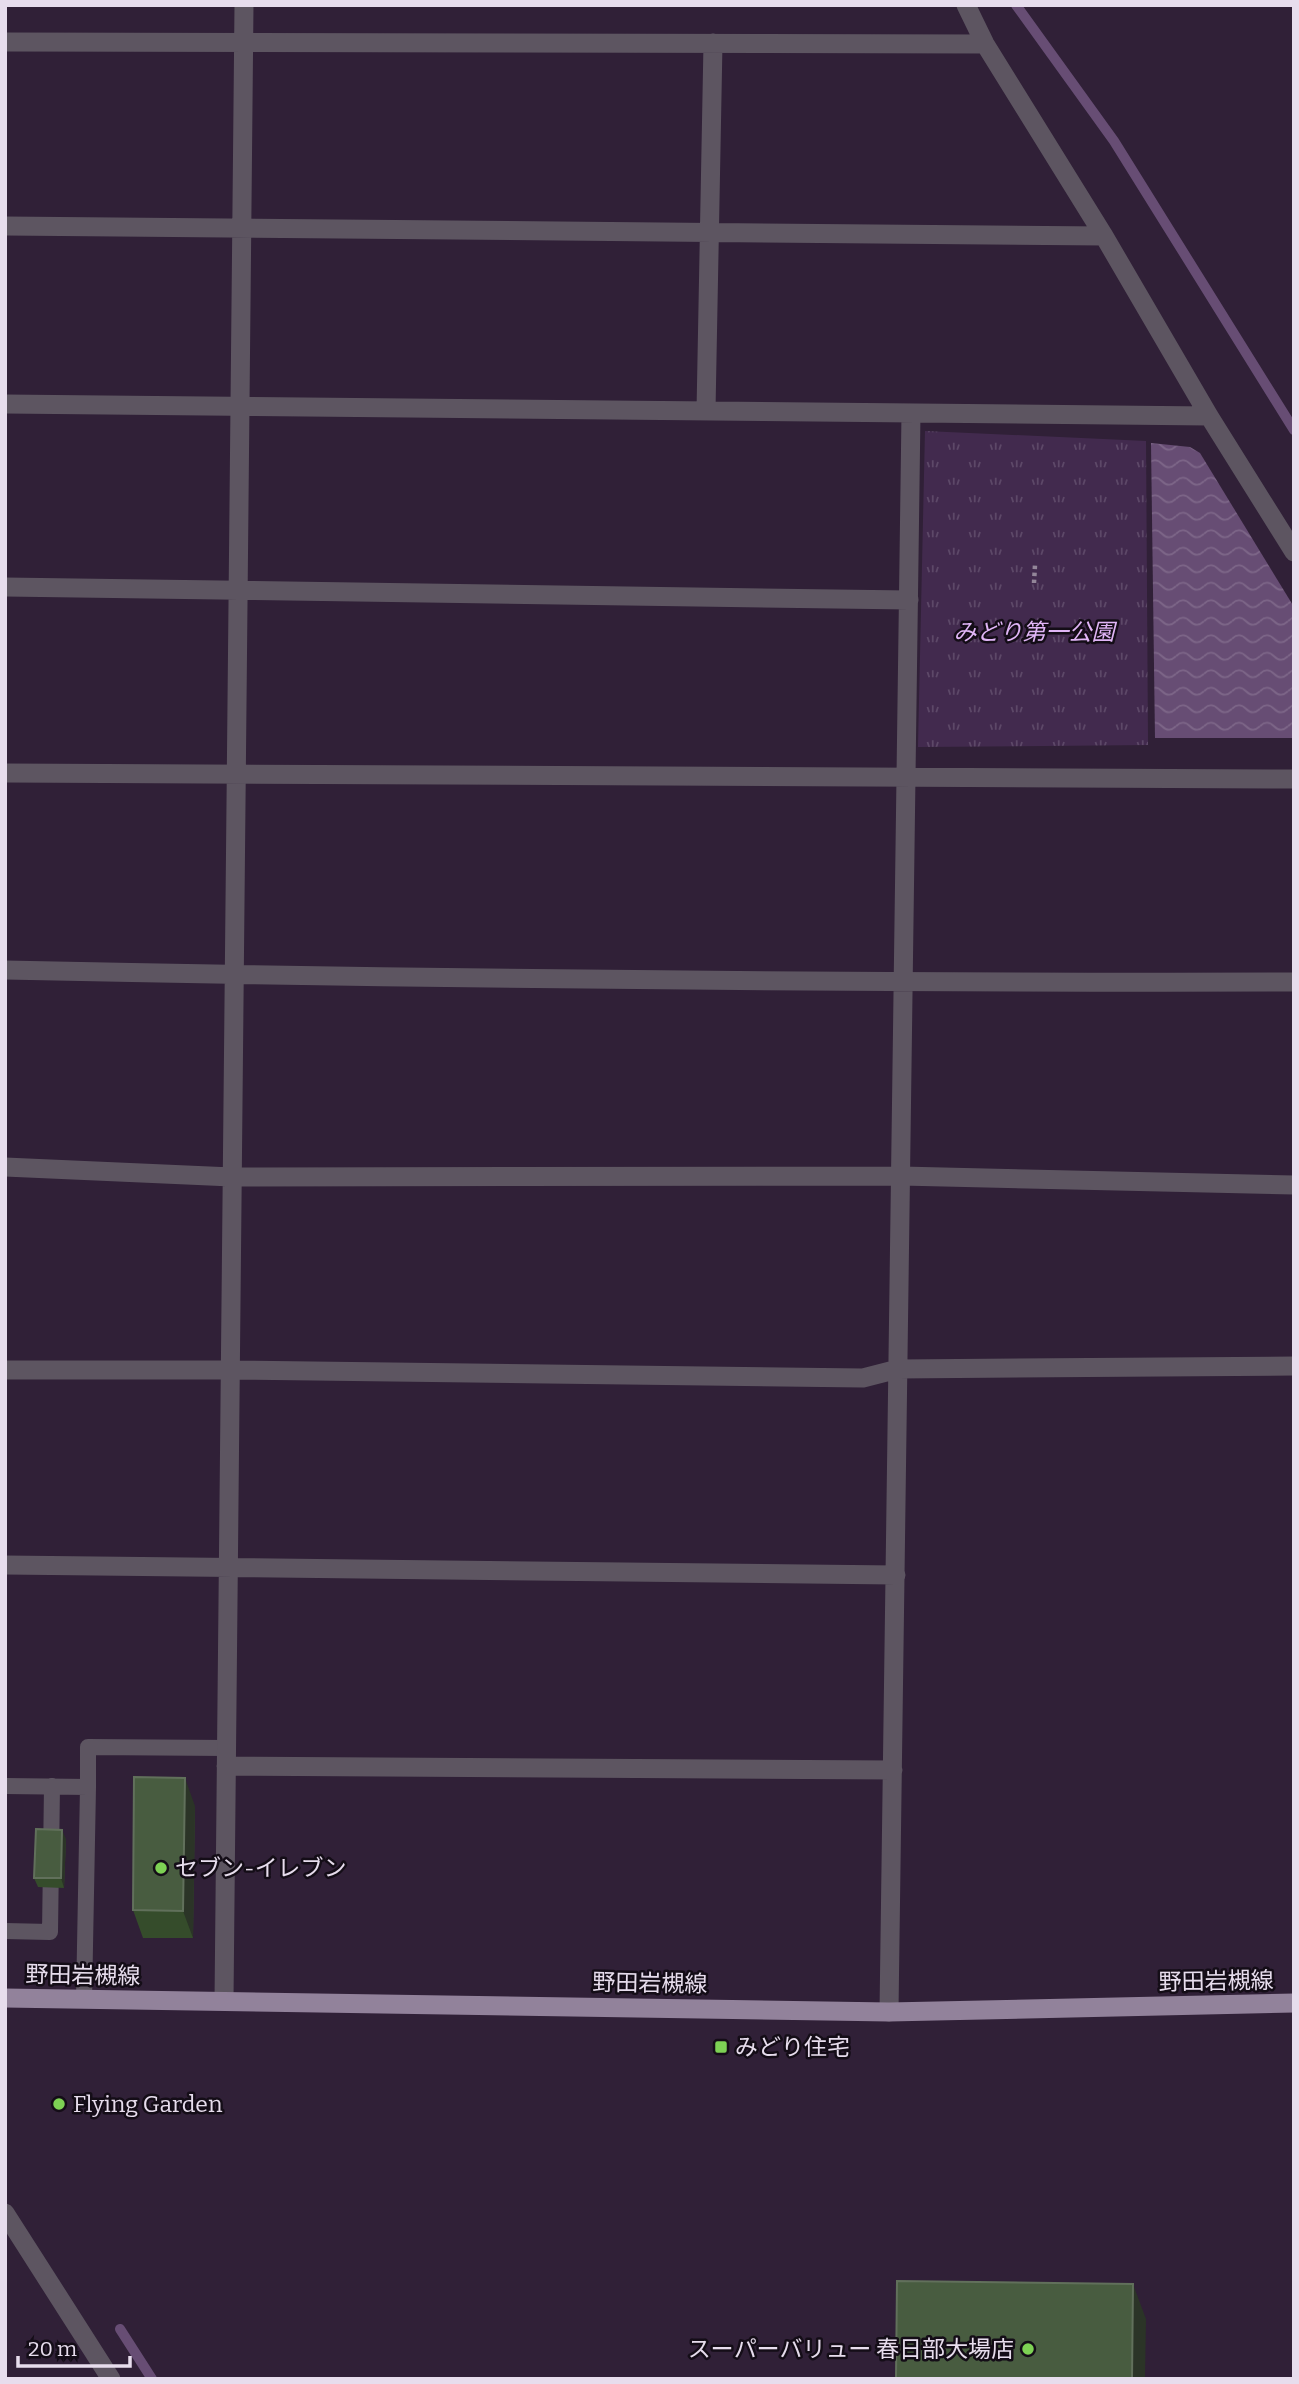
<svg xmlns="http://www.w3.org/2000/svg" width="1299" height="2384" font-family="Bitter,'Noto Sans JP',serif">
  <defs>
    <pattern id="grass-tufts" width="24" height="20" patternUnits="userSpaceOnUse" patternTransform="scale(1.75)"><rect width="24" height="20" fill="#422a4e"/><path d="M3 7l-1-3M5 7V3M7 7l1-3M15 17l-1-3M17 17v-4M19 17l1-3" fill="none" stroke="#5d4868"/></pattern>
    <pattern id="water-waves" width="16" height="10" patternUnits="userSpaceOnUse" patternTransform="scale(1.75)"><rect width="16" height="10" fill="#674d74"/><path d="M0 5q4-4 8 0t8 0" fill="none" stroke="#7d6688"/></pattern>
  </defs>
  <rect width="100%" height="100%" fill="#302037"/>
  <!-- grass -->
  <path fill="url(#grass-tufts)" d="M925,431L1146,441L1148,745L918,747Z"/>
  <!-- water -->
  <path fill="url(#water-waves)" d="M1151,443L1190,447L1200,453L1294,607V738H1155Z"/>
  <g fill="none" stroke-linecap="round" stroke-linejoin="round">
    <!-- stream -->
    <path stroke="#674d74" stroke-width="10" d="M1016,5L1114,141L1294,430
      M120,2329L152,2379"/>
    <!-- path -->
    <path stroke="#938699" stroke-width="4.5" stroke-dasharray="3.5 3.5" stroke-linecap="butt" d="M1034,583L1035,565"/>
    <!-- service -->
    <path stroke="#5d5561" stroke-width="16" d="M5,1786L88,1787L84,1999
      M88,1787V1747L227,1748
      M5,1931L50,1932L52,1786"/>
    <!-- minor -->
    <path stroke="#5d5561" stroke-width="19" d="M966,5L985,44L1104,236L1209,416L1294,552
      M5,42L985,44
      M5,226L1104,236
      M5,404L1209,416
      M706,411L713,43
      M5,587L909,600
      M5,773L1294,779
      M5,970C435,979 864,983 1294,982
      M5,1167L232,1177L901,1176L1294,1185
      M5,1370H231L863,1378L898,1369L1294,1366
      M5,1565L896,1575
      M226,1766L893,1770
      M224,2001L244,5
      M889,2012L911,413"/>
    <!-- tertiary -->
    <path stroke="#5d5561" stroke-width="19" d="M5,2213L111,2379"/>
    <!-- primary -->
    <path stroke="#92829b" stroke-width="19" d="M5,1998L889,2012L1294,2003"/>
  </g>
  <!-- wall -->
  <path fill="#354c2b" d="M195,1806L193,1938H143L133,1910Z
    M66,1839L64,1888L38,1887L34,1878Z"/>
  <!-- shaded-wall -->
  <path fill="#2b3427" d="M185,1778L195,1806L193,1938L183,1911Z
    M62,1830L66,1839L64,1888L61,1878Z
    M1133,2284L1146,2319L1145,2379H1132Z"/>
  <!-- building -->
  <path fill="#485c40" stroke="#61705b" stroke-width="2" d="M134,1777L185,1778L183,1911L133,1910Z
    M36,1829L62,1830L61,1878H34Z
    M897,2281L1133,2284L1132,2379H896Z"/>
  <!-- markers -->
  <g fill="#7dd154" stroke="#140d17" stroke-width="2.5">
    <circle cx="161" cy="1868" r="7"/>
    <rect x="714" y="2040" width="14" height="14" rx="3.5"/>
    <circle cx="59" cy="2104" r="7"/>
    <circle cx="1028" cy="2349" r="7"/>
  </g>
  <g text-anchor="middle" stroke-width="5" stroke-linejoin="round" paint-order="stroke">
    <!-- park labels -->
    <g font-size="23" font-style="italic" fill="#e0b5f6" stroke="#140d17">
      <text x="1034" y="640">みどり第一公園</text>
    </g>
    <!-- poi labels -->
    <g font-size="23" fill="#e7dded" stroke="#140d17" text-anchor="start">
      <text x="175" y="1876">セブン-イレブン</text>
      <text x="735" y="2055">みどり住宅</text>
      <text x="73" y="2112">Flying Garden</text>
      <text x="1014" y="2357" text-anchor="end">スーパーバリュー 春日部大場店</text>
    </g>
    <!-- street labels -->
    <g font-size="23" fill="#e7dded" stroke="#140d17">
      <text transform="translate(83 1975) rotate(1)" y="8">野田岩槻線</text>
      <text transform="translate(1216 1981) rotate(-1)" y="8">野田岩槻線</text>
      <text transform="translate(650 1983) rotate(1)" y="8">野田岩槻線</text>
    </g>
  </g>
  <!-- border -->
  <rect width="1299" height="2384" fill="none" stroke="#e7dded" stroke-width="14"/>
  <!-- scale -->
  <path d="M18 2356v10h112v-10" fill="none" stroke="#e7dded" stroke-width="3.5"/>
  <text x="28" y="2356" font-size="21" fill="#e7dded" stroke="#140d17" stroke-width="5" paint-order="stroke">20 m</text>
</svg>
